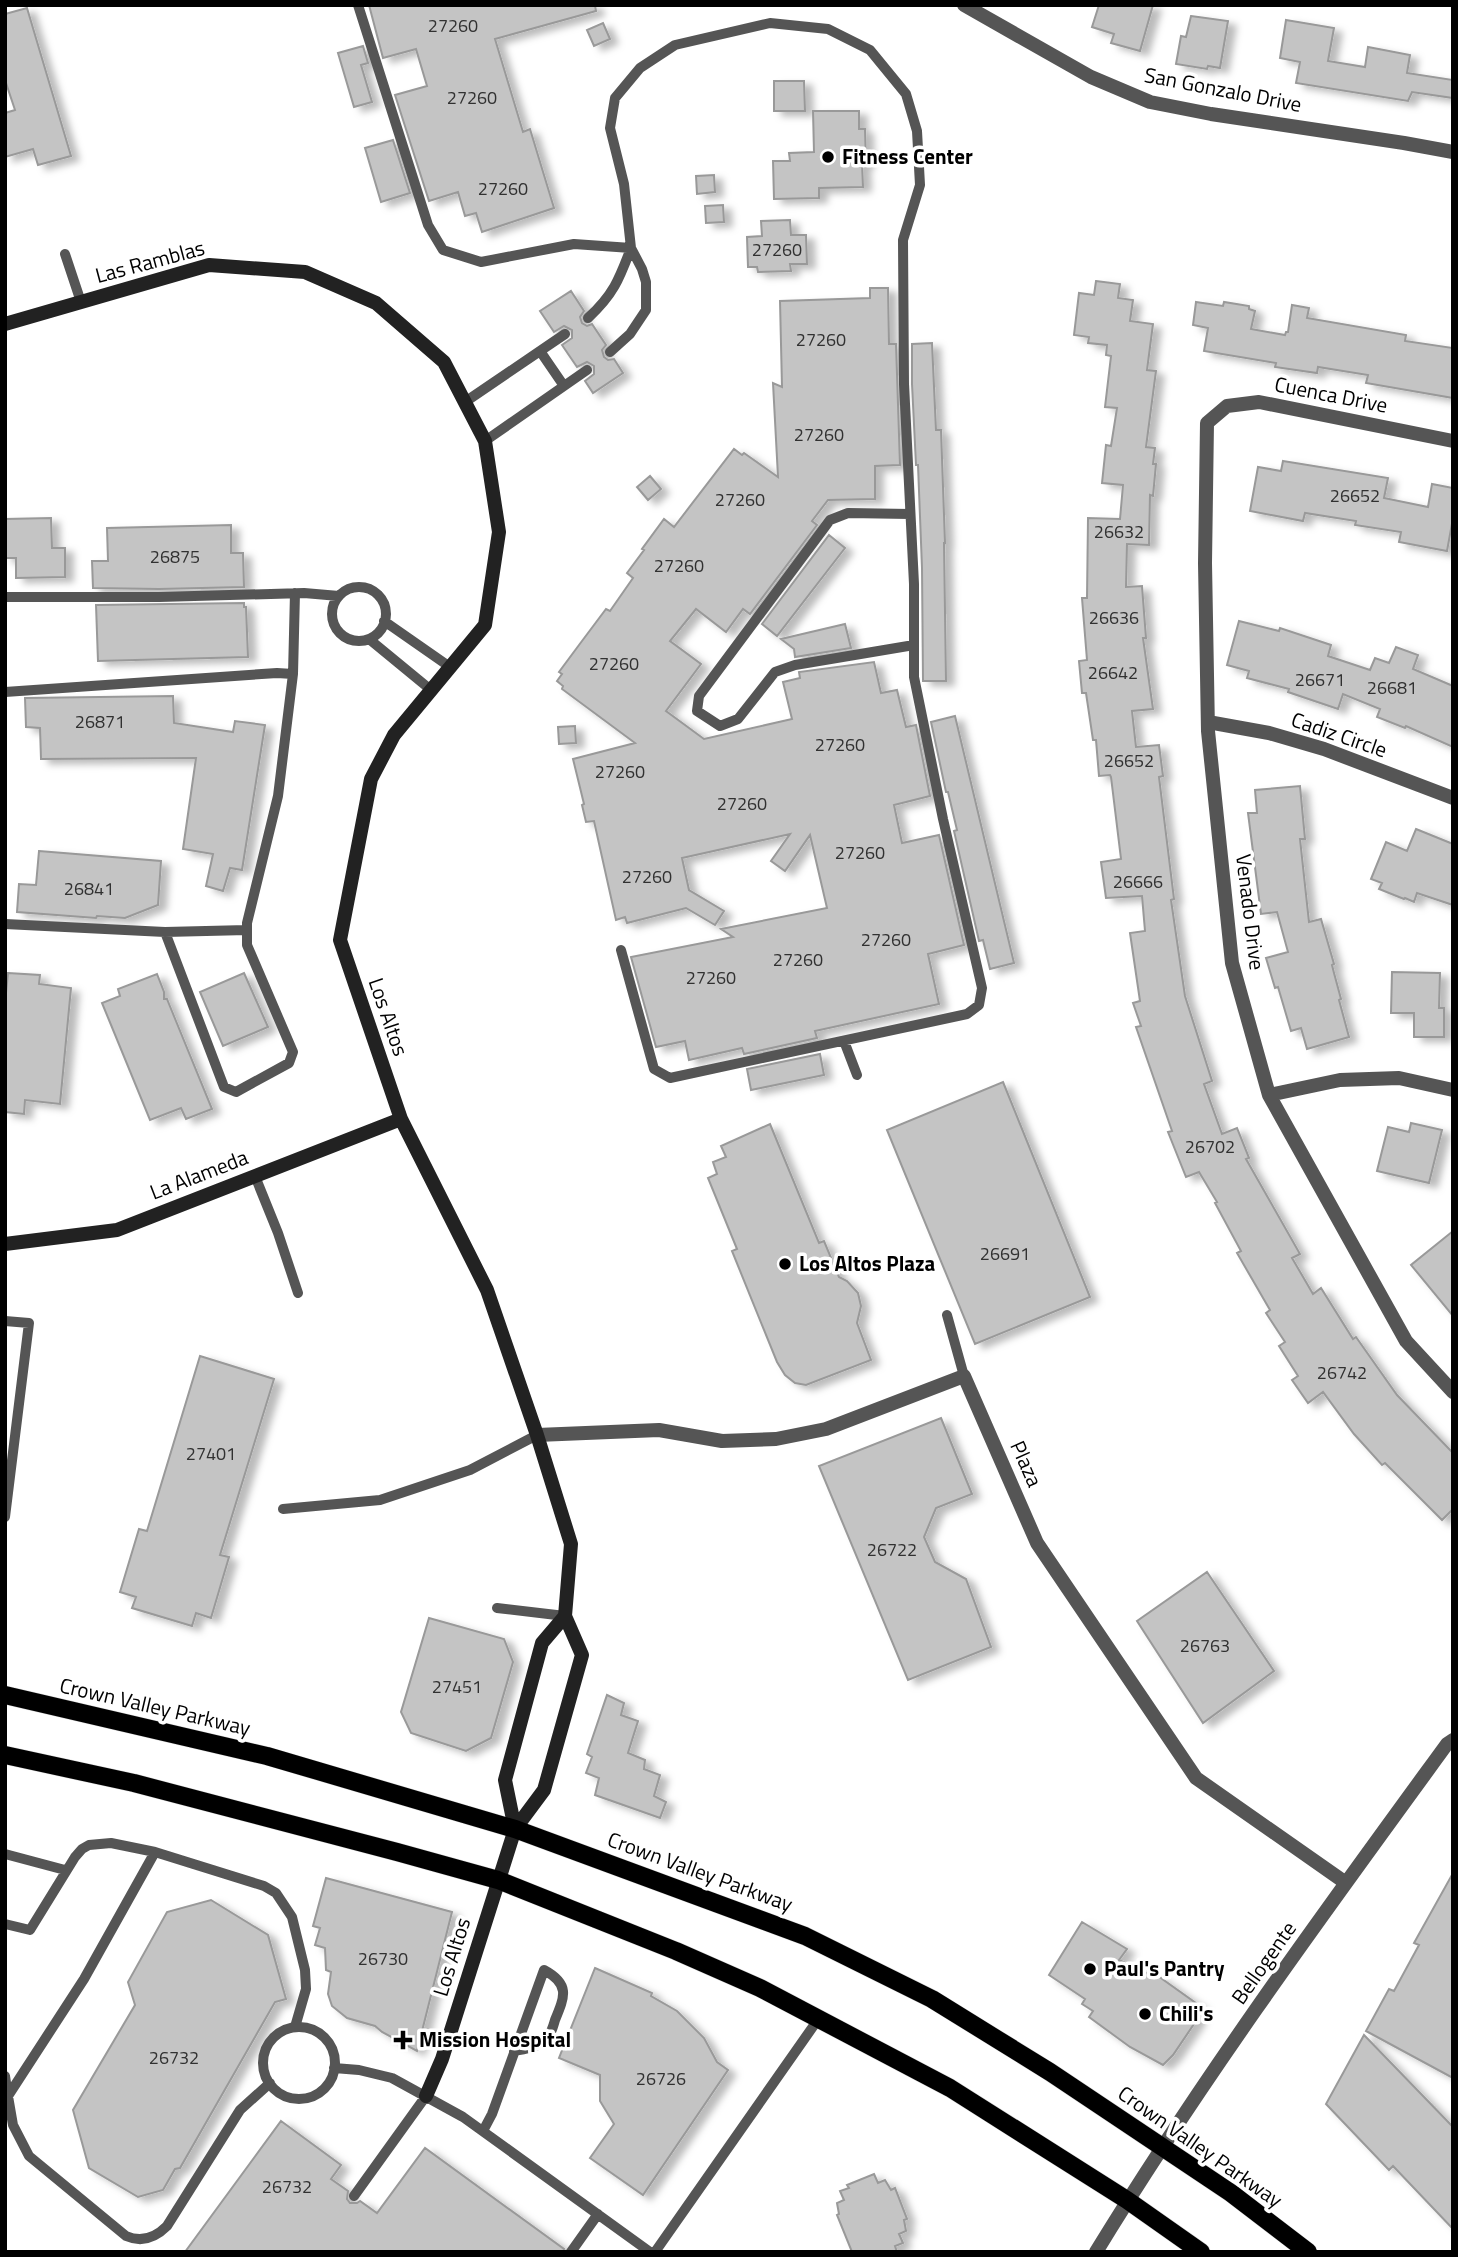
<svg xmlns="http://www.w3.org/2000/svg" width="1458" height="2257" font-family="'Titillium Web',sans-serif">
  <defs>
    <filter id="shadow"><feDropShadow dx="8" dy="4.5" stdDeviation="3.5" flood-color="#0004"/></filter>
  </defs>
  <rect width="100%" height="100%" fill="#fff"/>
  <!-- building -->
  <path fill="#c4c4c4" stroke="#999" stroke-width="2" filter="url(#shadow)" d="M369,5H595L596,11L495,39L523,132L530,129L554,208L482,232L476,213L465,216L458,192L429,201L395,95L427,86L416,49L383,58Z
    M1099,5H1153L1140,51L1111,43L1114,34L1092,27Z
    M27,8L71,156L38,165L33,149L5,157V113L15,110L5,80V14Z
    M1191,16L1228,21L1220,68L1208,66L1207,69L1176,64L1181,36L1186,37Z
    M1286,20L1334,28L1328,61L1365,67L1368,47L1410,55L1407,73L1453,80V98L1412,92L1408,101L1296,83L1300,62L1280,58Z
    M603,23L610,39L594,46L587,30Z
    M363,46L368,63L361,65L372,102L354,107L338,53Z
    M774,81H804L805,111H774Z
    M813,111H859V129H865L866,163H862L863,187L819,188V198L774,199L773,161H790L789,153L814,152Z
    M393,140L410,193L381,202L365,148Z
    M714,175L715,192L697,194L696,176Z
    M723,205L724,222L706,223L705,206Z
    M790,220L791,235H806L807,264H790L791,271L758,272L757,267H748L747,237L762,236L761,221Z
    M1096,281L1120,284L1118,298L1133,300L1130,321L1153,324L1147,370L1156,371L1146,447L1155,448L1153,464H1156L1153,496L1150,495L1149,545L1127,544L1126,587L1142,586L1146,638H1143L1153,709L1132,711L1136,747L1159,745L1163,776L1159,777L1174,899L1171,900L1185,996L1212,1081L1204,1084L1222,1134L1237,1128L1249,1158L1246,1159L1300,1254L1292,1258L1313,1294L1321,1288L1353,1339L1356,1337L1397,1395L1453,1453V1509L1442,1520L1385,1463L1382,1465L1354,1434L1323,1392L1308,1403L1292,1380L1298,1376L1279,1346L1285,1342L1266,1313L1270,1310L1237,1253L1241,1251L1215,1203L1217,1202L1199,1172L1186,1177L1168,1132L1172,1131L1136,1027L1141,1026L1133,1003L1140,1001L1130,933L1145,931L1142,896L1106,898L1101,862L1121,859L1111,777L1110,775L1099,776L1096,740H1093L1086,693H1082L1079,661L1087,660L1082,598H1087L1088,518L1120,519L1123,485L1102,483L1106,445L1111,446L1117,408L1105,407L1111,356L1106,355L1107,345L1088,343L1089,337L1074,335L1079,293L1094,295Z
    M870,288H888L889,344H896L900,465L875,466V499L828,500L812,521L817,525L750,614L743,609L726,632L696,609L670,641L701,664L666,711L704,739L792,719L783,682L800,678L799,672L874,662L881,693L897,690L906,727L916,725L930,796L894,805L902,843L939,835L964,945L928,954L939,1004L815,1031L817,1038L744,1054L742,1048L689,1060L685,1041L656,1047L631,957L733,937L721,929L827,908L810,835L785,871L771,861L790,834L682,858L689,890L724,911L715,925L686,908L627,923L625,917L616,920L594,821L586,822L582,805L584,804L573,759L635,743L562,689L563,686L557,681L562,674L559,672L579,645L606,609L610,611L633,578L627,573L644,550L642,549L664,519L674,527L734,449L742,455L744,453L778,477L773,383L782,387L780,301L870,298Z
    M571,291L584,311L580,317L582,323L587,326L592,324L606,345L602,350L604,357L608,360L614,359L623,373L593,393L585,381L594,374V366L587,362L577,367L562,345L572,338V330L564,326L554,332L540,311Z
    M1196,302L1223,306L1224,302L1249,306V309L1255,311L1251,329L1285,335L1286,332H1288L1292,305L1309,308L1307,318L1406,335L1405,341L1453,348V398L1366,383L1368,375L1318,367L1317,373L1275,367L1276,363L1204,351L1208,328L1193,325Z
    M932,343L936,430H941L945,543H944L946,681H923L922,568L918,465H916L912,384V344Z
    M1283,461L1388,478L1384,498L1428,507L1432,484L1453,488V518L1447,551L1399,542L1401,532L1355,525L1356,521L1305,513L1303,521L1250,511L1258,467L1281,471Z
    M650,476L661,489L648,500L637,487Z
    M51,518L52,548H65V577L16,578V558H5V519Z
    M231,525V553H243L244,587L159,589L93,588L92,561H108L107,528Z
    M829,535L845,548L777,636L762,624Z
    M244,603V607H246L248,657L98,661L96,605Z
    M1239,621L1279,631L1280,628L1331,645L1328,656L1370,670L1375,658L1389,663L1396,647L1418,655L1413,669L1453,686V747L1406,726L1405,728L1377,717L1380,709L1343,694L1338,709L1288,692L1289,689L1247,678L1249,671L1227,665Z
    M845,624L851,648L795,657L794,649L781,639Z
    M173,696L174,723L233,732L235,721L265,725L242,870L230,868L223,891L206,886L213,854L183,849L196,758L41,759L40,728L26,727L25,698Z
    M955,716L1014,963L990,969L983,940L979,941L954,831L957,830L948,792H946L931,722Z
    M575,726L576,743L559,744L558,727Z
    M1300,786L1305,839H1300L1309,922L1321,919L1334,964L1332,965L1334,973L1341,999L1339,1000L1349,1037L1307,1049L1301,1028L1291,1031L1278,987L1275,988L1266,958L1288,952L1277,912L1261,914L1248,813H1257L1255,790Z
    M1416,829L1453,844V905L1417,893L1414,902L1405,898L1404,899L1379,889L1382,883L1371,879L1386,842L1407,851Z
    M39,851L161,861L158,905L125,918L97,916L96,918L17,912L19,884L36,885Z
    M1392,972L1440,973L1439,1008H1444V1037H1414V1013H1391Z
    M8,973L40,975L39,984L71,988L60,1104L25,1100L24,1114L5,1112V1003Z
    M244,973L268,1027L223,1046L200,992Z
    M157,974L164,992V999H167L169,1004L212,1109L186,1119L181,1108L150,1120L102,1003L120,996L118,989Z
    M820,1054L824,1075L751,1090L747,1069Z
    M1003,1082L1090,1297L975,1344L887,1130Z
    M1411,1123L1442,1130L1429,1183L1377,1171L1388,1127L1409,1132Z
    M770,1124L819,1243L824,1241L839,1277L847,1281L858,1293L861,1306L857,1323L871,1360L806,1385L795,1383L785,1375L777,1362L732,1251L737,1249L708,1178L717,1174L713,1162L726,1157L721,1146Z
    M1453,1231V1316L1411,1265Z
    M200,1356L274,1379L220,1555L229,1557L211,1618L196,1613L192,1626L132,1608L136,1597L120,1592L139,1529L147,1531Z
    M941,1418L972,1494L936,1508L924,1537L935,1562L966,1579L991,1647L908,1680L819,1466Z
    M1207,1572L1274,1671L1203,1723L1137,1621Z
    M429,1618L504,1639L513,1662L491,1738L466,1751L411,1733L401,1712Z
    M607,1695L624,1703L621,1715L638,1721L628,1753L645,1760L644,1769L660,1775L654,1796L666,1802L660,1818L595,1795L599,1778L586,1773L592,1757L587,1754Z
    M1453,1873V2078L1366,2031L1389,1989L1394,1991L1419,1945L1414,1943Z
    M326,1878L452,1912L417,2051L382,2032L375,2026L347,2018L332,2006L328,1994L331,1972L326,1970L325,1948L315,1945L320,1928L313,1926Z
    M211,1900L268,1935L286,1999L275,2002L180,2168L175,2169L163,2190L138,2197L89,2168L73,2110L135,2005L128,1982L167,1912Z
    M1082,1922L1127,1949L1119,1960L1157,1978L1158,1976L1200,2006L1196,2021L1173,2055L1163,2065L1130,2047L1089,2017L1093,2011L1082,2004L1085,1999L1049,1975Z
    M595,1968L652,1993L651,1996L677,2011L704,2038L717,2062L728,2070L643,2195L590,2158L614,2124L600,2101V2075L559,2058Z
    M1364,2035L1453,2127V2229L1393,2166L1389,2170L1326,2104Z
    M281,2121L341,2165L331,2179L348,2191L347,2199L350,2203H357L360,2201L377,2213L425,2148L564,2249L563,2252H185Z
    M874,2174L878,2183L885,2180L891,2190L895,2188L907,2219L904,2220L906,2231L899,2234L903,2243L895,2246L897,2252H852L837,2215L839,2214L837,2203L844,2200L840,2191L849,2188L847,2185Z"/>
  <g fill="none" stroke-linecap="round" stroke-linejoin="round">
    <!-- primary casing -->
    <g stroke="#dbdbdb" stroke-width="19">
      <path id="primary" d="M5,1695L267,1756L515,1829L805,1936L932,1999L1050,2072L1231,2193L1308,2252
        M5,1755L134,1783L397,1852L498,1880L676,1951L760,1988L950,2088L1127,2200L1201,2252"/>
    </g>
    <!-- lane -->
    <path stroke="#555" stroke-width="10" d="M358,5L428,225L443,250L481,262L574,244L631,248
      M65,254L81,302
      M588,318C613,295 619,280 631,248
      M540,351L564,386
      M610,352L630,334L646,310V282L642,269L631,248L624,184L610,128L615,98L640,68L675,45L770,23L828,29L870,50L906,94L917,131L920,185L903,240L904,384L914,584V677L943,819L982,988L979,1005L967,1014L670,1078L654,1069L621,950
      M465,402L565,334
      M485,441L587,370
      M910,514L848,513L830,520L699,696L697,711L720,726L738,719L775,672L795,665L914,645
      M332 614a27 27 0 1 1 54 0a27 27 0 1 1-54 0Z
      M5,597H159L304,593L339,596
      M384,621L450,667
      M369,639L431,690
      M5,692L277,673L293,674
      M5,924L165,932L247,930
      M165,932L224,1087L236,1092L289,1063L293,1052L247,945V923L278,796L293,674L295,593
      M844,1041L857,1075
      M255,1176L278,1233L298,1293
      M947,1315L964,1376
      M5,1321L29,1323L5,1517
      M283,1509L380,1500L470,1470L537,1435
      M497,1608L565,1616
      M5,1854L65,1870
      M5,1924L30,1930L75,1857L82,1849L89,1845L111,1843L155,1852L264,1886L276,1893L292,1917L305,1970L306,1989L295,2027
      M263 2063a36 36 0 1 1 72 0a36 36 0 1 1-72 0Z
      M334,2068L359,2070L392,2078L463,2117L650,2252
      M5,2076L8,2096L84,1979L155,1852
      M5,2096H8L13,2125L29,2156L126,2236C142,2243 155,2238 167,2226L240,2110L270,2083
      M483,2131L492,2114L544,1970C570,1984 565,1996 555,2020C553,2027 551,2035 545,2040C537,2048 524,2049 514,2051
      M354,2196L426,2096
      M571,2252L598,2214
      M655,2252L819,2018"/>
    <!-- street -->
    <path stroke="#555" stroke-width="14" d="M964,5L1091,77L1150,102L1211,114L1404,143L1453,152
      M1453,441L1259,402L1227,406L1207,423L1205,563L1208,731L1232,963L1269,1095L1406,1341L1453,1392
      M1208,722L1269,733L1324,749L1453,798
      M1269,1095L1340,1080L1399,1078L1453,1090
      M537,1435L659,1430L722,1441L776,1439L826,1429L964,1376L1037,1543L1196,1778L1346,1883
      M1096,2252C1203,2077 1326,1910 1447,1744L1453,1740"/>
    <!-- secondary -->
    <path stroke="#222" stroke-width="14" d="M5,324L209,265L305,272L376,303L444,362L485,441L499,532L485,625L394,735L371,779L340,940L401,1119L487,1290L537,1435L571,1544L565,1616L582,1655L544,1790L515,1829L442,2059L426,2096
      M5,1244L117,1230L401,1119
      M515,1829L505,1780L542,1643L565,1616"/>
    <!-- primary -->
    <use href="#primary" stroke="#000" stroke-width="18"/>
  </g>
  <!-- markers -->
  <g fill="#000" stroke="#fff" stroke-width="2.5">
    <circle cx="828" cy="157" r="7"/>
    <circle cx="785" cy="1264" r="7"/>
    <circle cx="1090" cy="1969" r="7"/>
    <circle cx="1145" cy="2014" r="7"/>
    <path d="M399.5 2029.5h7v7h7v7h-7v7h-7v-7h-7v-7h7z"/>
  </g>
  <g text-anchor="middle" stroke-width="7" stroke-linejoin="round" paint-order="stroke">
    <!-- number labels -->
    <g font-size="18" fill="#313131">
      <text x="453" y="32">27260</text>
      <text x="472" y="104">27260</text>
      <text x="503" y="195">27260</text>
      <text x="777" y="256">27260</text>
      <text x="821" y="346">27260</text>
      <text x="819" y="441">27260</text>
      <text x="1355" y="502">26652</text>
      <text x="740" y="506">27260</text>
      <text x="1119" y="538">26632</text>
      <text x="175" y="563">26875</text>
      <text x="679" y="572">27260</text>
      <text x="1114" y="624">26636</text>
      <text x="614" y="670">27260</text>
      <text x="1113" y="679">26642</text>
      <text x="1320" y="686">26671</text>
      <text x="1392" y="694">26681</text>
      <text x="100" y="728">26871</text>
      <text x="840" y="751">27260</text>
      <text x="1129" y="767">26652</text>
      <text x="620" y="778">27260</text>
      <text x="742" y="810">27260</text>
      <text x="860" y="859">27260</text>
      <text x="647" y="883">27260</text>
      <text x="1138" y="888">26666</text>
      <text x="89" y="895">26841</text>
      <text x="886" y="946">27260</text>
      <text x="798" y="966">27260</text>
      <text x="711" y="984">27260</text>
      <text x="1210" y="1153">26702</text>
      <text x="1005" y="1260">26691</text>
      <text x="1342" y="1379">26742</text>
      <text x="211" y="1460">27401</text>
      <text x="892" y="1556">26722</text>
      <text x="1205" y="1652">26763</text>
      <text x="457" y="1693">27451</text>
      <text x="383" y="1965">26730</text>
      <text x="174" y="2064">26732</text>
      <text x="661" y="2085">26726</text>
      <text x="287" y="2193">26732</text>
    </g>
    <!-- street labels -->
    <g font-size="21" fill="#000" stroke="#fff">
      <text transform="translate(1223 90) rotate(11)" y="7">San Gonzalo Drive</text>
      <text transform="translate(150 262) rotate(-15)" y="7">Las Ramblas</text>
      <text transform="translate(1331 395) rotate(11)" y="7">Cuenca Drive</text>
      <text transform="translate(1339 735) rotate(19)" y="7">Cadiz Circle</text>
      <text transform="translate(1250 912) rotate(83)" y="7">Venado Drive</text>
      <text transform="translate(388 1017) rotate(71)" y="7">Los Altos</text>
      <text transform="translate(199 1175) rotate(-21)" y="7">La Alameda</text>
      <text transform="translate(1026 1464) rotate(66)" y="7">Plaza</text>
      <text transform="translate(155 1707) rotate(13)" y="7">Crown Valley Parkway</text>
      <text transform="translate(700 1872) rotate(20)" y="7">Crown Valley Parkway</text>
      <text transform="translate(452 1957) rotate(-73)" y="7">Los Altos</text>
      <text transform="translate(1264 1963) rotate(-55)" y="7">Bellogente</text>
      <text transform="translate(1200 2147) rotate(35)" y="7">Crown Valley Parkway</text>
    </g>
    <!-- poi labels -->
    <g font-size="21" font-weight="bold" fill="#000" stroke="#fff" text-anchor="start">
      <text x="842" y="164">Fitness Center</text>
      <text x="799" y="1271">Los Altos Plaza</text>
      <text x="1104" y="1976">Paul's Pantry</text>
      <text x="1159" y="2021">Chili's</text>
      <text x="419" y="2047">Mission Hospital</text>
    </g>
  </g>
  <!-- border -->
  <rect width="1458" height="2257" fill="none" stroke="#000000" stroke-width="14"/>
</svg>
